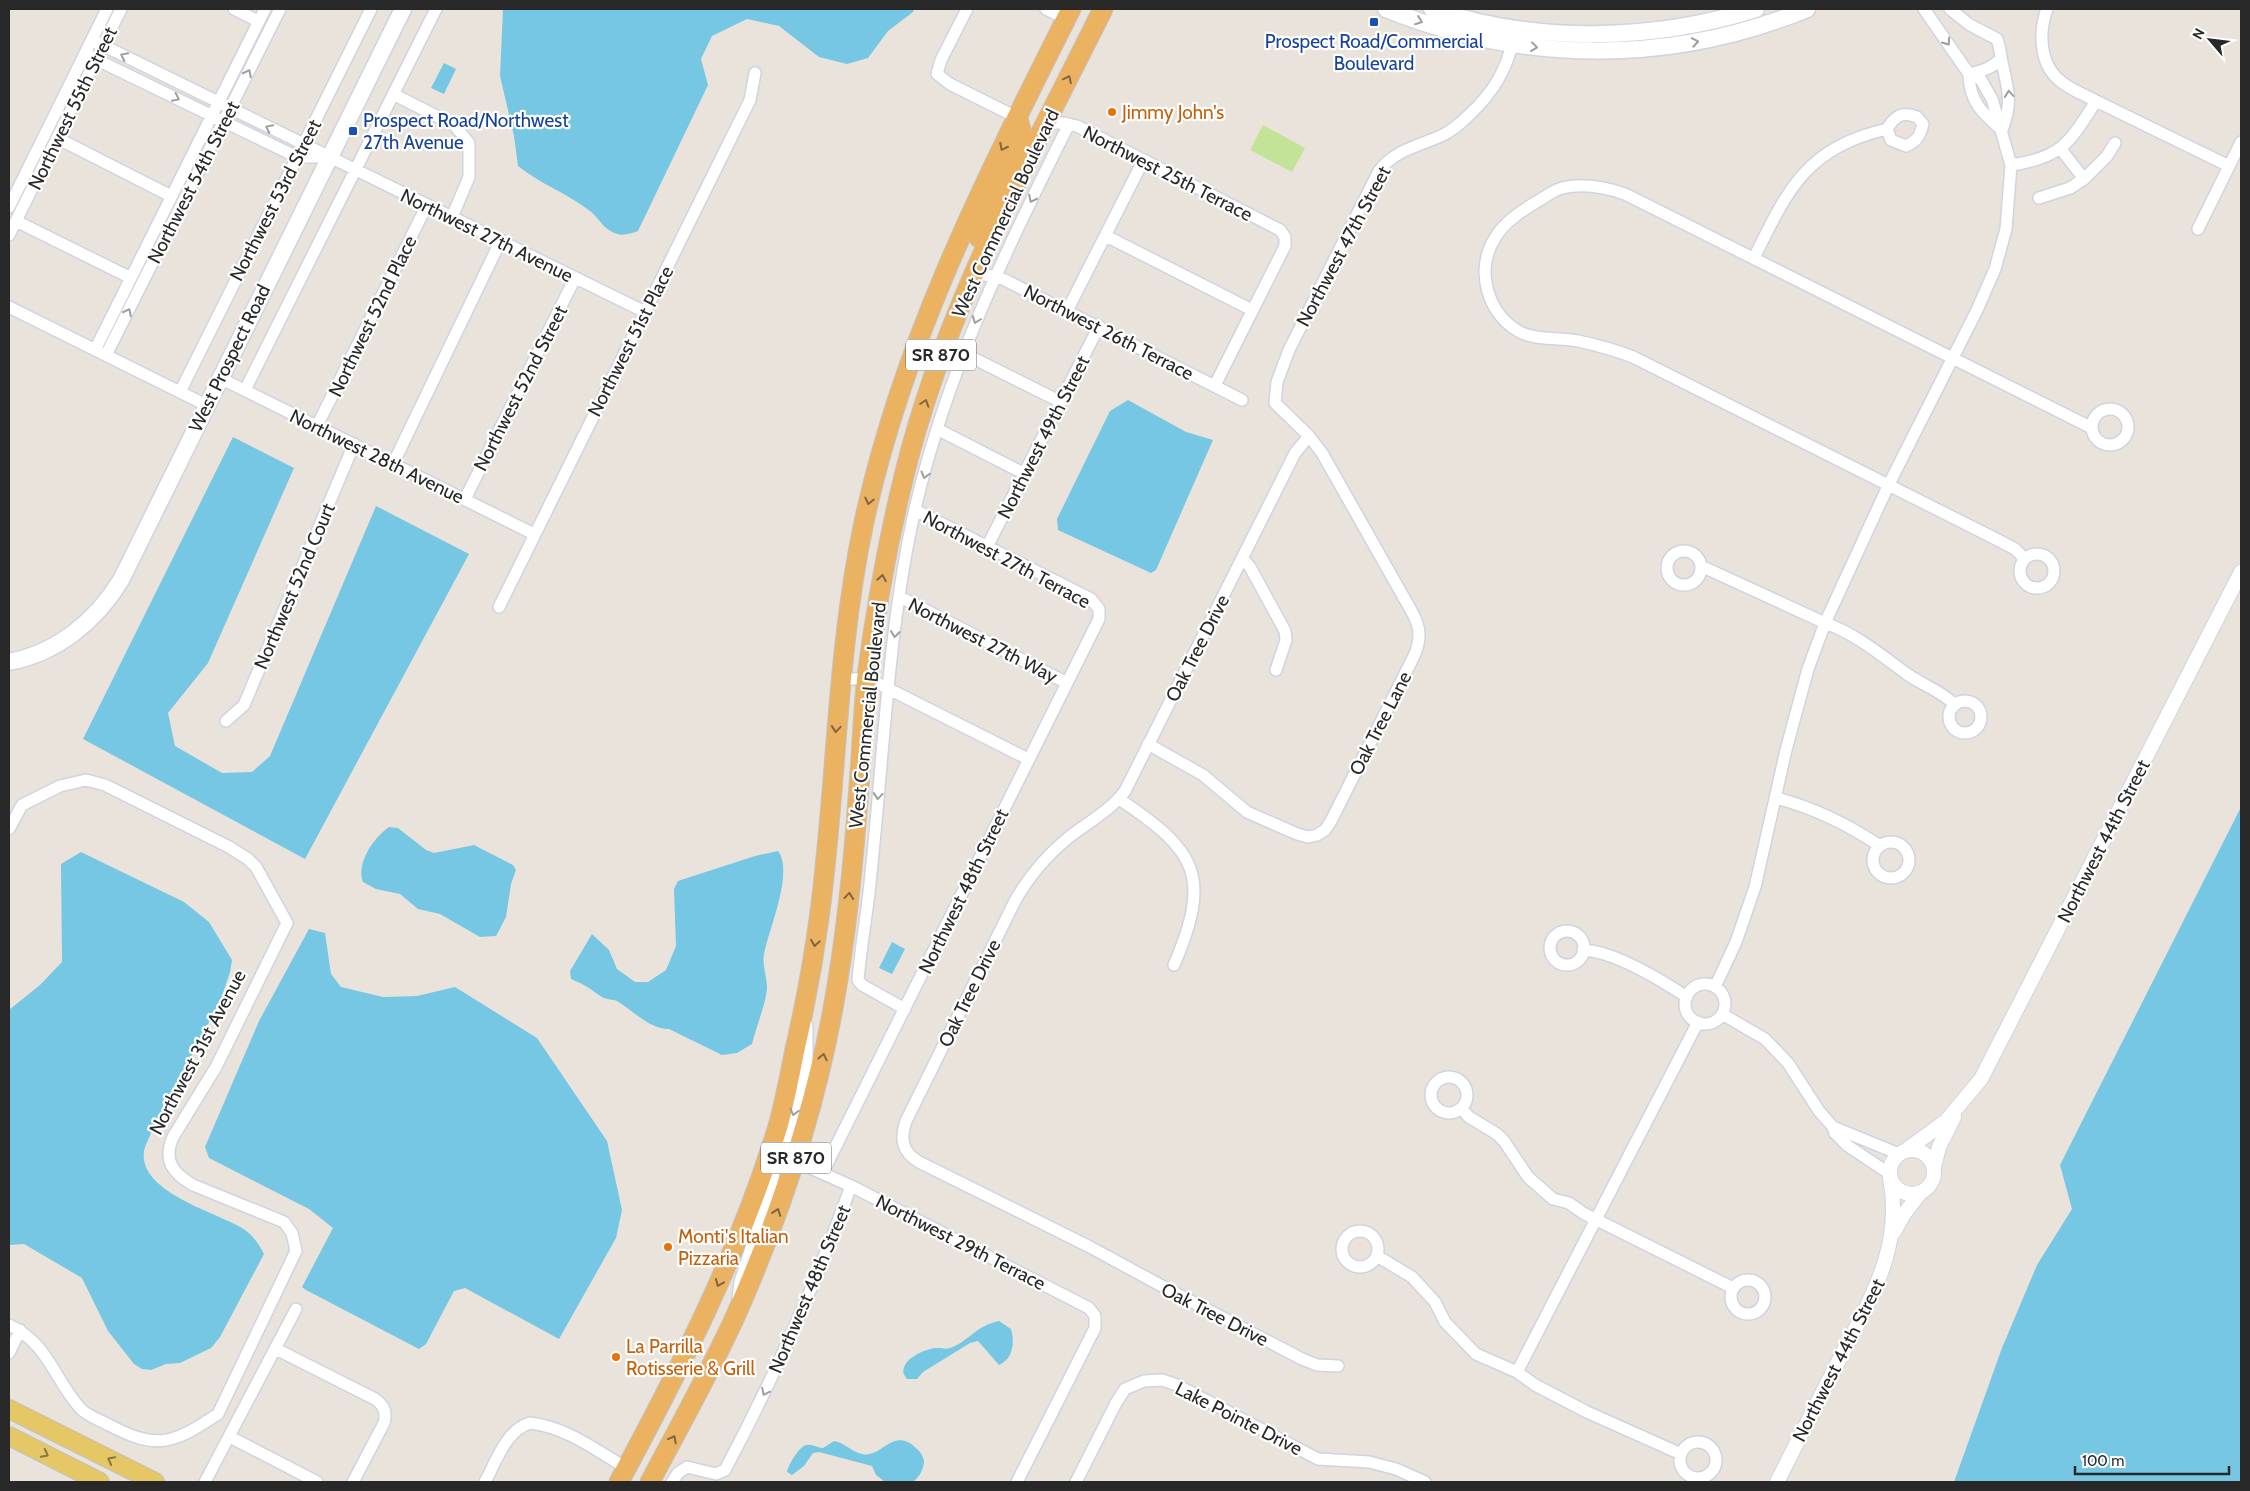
<svg xmlns="http://www.w3.org/2000/svg" width="2250" height="1491" font-family="Cabin,sans-serif">
  <rect width="100%" height="100%" fill="#eae3db"/>
  <!-- pitch -->
  <path fill="#c3e398" d="M1263,125L1305,148L1292,172L1250,150Z"/>
  <!-- water -->
  <path fill="#75c7e4" d="M503,9H914L913,12L888,31L868,58L847,64L819,57L779,26L747,19L712,36L701,59L708,85L638,231C627,235 619,237 609,230C601,225 597,216 590,211C567,193 540,184 518,166L514,136L500,76Z
    M444,63L456,69L444,94L431,88Z
    M1128,400L1186,432L1213,440L1156,570L1151,573L1058,530L1057,519L1110,411Z
    M233,437L294,468L208,663L168,713L175,746L222,773L252,772L270,756L376,506L469,554L305,859L83,739Z
    M2241,807V1482H1954L2002,1348L2037,1265L2072,1209L2060,1165Z
    M389,827L398,828L426,850L434,853L474,845L513,865L516,870L511,884L506,917L496,936L480,937L440,914L418,909L400,894L376,889L363,882C356,864 373,838 389,827Z
    M778,851C794,872 769,929 764,954C762,965 767,977 767,988C766,1004 756,1027 752,1044L737,1053L722,1055L669,1029C649,1029 634,1011 617,1001C613,999 607,1000 602,997C590,989 586,985 571,979L570,971L592,934L609,950L617,969L635,982H648L666,970L676,946L674,889L678,881L755,856Z
    M81,852L184,902L209,922L232,960L230,972L221,999L151,1133C149,1139 145,1145 144,1151C138,1192 216,1212 242,1228C251,1233 260,1245 264,1254L220,1337L211,1348L180,1363L166,1364L151,1370L142,1369L134,1364L108,1331L82,1278L24,1244L9,1245V1010L40,985L62,962L61,864Z
    M309,929L325,933L331,974L341,987L383,997L417,996L455,987L537,1038L607,1141L622,1210L616,1238L559,1339L465,1288L454,1291L426,1344L419,1349L306,1290L302,1287L333,1228L309,1209L209,1158L205,1147L259,1021Z
    M892,942L905,949L892,974L879,968Z
    M999,1321L1011,1329C1015,1342 1013,1359 999,1365L978,1341L970,1343L923,1372L917,1379H907C903,1374 902,1371 905,1365C910,1356 927,1348 938,1348C944,1348 946,1350 953,1347C972,1338 976,1326 999,1321Z
    M834,1441C845,1443 852,1452 862,1454C882,1459 893,1425 917,1449C921,1452 924,1458 924,1462C923,1471 919,1477 913,1482H885L876,1475L872,1466L819,1452L813,1453L804,1466L792,1475L787,1472C788,1465 800,1445 807,1445C812,1444 818,1448 823,1448Z"/>
  <g fill="none" stroke-linecap="round" stroke-linejoin="round">
    <!-- minor casing -->
    <g stroke="#d0d3e0" stroke-width="14">
      <path id="minor" d="M234,9L258,21
        M967,9L941,60L937,74L950,84L1018,118
        M1046,9L1066,19
        M1924,9L1969,74
        M1950,9L1970,25L1997,39C2000,47 2000,53 2002,62C2008,90 2013,102 2002,130
        M2047,9C2039,31 2039,62 2058,79C2068,89 2083,94 2096,101
        M92,40L645,312
        M85,54L297,157H327
        M1969,74C1969,101 1983,114 2002,130
        M1969,74C1982,71 1992,68 2001,59
        M393,94L454,125L469,143V177L452,217
        M1047,123H1064L1077,126L1280,230L1285,237V246L1215,385
        M57,138L171,196
        M2011,165C2062,158 2070,142 2096,101L2229,166
        M2084,179L2107,156L2115,143
        M2039,198L2070,188L2084,179L2060,148
        M9,207L107,9
        M16,221L131,278
        M2198,229L2241,142
        M9,235L121,9
        M1106,236L1252,310
        M1754,258C1788,189 1806,148 1887,129L1891,140L1906,146C1917,141 1920,136 1923,124L1917,117C1902,111 1895,116 1887,129
        M973,274L995,276L1005,280L1242,400
        M9,307L206,405
        M1067,311L1143,161
        M95,350L265,9
        M963,353L1061,402
        M106,355L280,9
        M220,378L534,534
        M245,390L436,9
        M180,392L371,9
        M2092 427a18 18 0 1 1 36 0a18 18 0 1 1-36 0Z
        M317,426L427,205
        M937,429L1025,474
        M1309,436L1295,453L1125,791C1110,811 1087,823 1068,838C1046,856 1029,876 1015,901L906,1121C900,1139 902,1152 919,1162L1090,1247L1160,1285L1302,1359L1317,1365L1338,1366
        M393,464L501,240
        M465,499L575,278
        M987,547L1099,326
        M1667 568a17 17 0 1 1 34 0a17 17 0 1 1-34 0Z
        M2020 571a17 17 0 1 1 34 0a17 17 0 1 1-34 0Z
        M1242,558L1250,567L1285,631L1286,640L1276,670
        M2025,559L2015,549L1992,537L1633,357C1615,350 1597,345 1578,341C1560,337 1535,341 1518,331C1487,312 1475,270 1495,238C1504,222 1523,210 1538,201C1545,197 1554,190 1562,188C1583,183 1605,187 1625,194L2092,428
        M1701,566L1825,623L1889,484L1977,310L1995,269L2006,229L2011,165L1992,99L1980,78L1969,74
        M900,597L1067,683
        M499,607L750,100L755,73
        M840,680L867,678L1028,759
        M1949 717a16 16 0 1 1 32 0a16 16 0 1 1-32 0Z
        M226,721L244,705L354,444
        M1148,744L1203,775L1247,812L1297,834L1308,837L1317,835L1325,830L1331,821L1414,656C1421,640 1421,628 1412,612L1322,453L1309,436L1275,403L1277,382L1289,350L1379,171C1395,150 1418,146 1441,136C1452,131 1461,123 1469,115C1494,92 1507,69 1514,37
        M1776,798C1815,808 1847,824 1880,846
        M1119,799C1197,851 1212,876 1174,965
        M9,829L22,805L60,786L86,780L105,785L229,847L248,859L256,867L287,923L216,1067L173,1137C163,1160 172,1173 193,1185L284,1222L292,1233L296,1251L218,1414C174,1443 158,1451 109,1425C100,1420 87,1416 80,1408C54,1379 48,1343 9,1325
        M1873 860a18 18 0 1 1 36 0a18 18 0 1 1-36 0Z
        M1550 948a17 17 0 1 1 34 0a17 17 0 1 1-34 0Z
        M1583,950C1613,951 1661,980 1687,997
        M1685 1004a20 20 0 1 1 40 0a20 20 0 1 1-40 0Z
        M1715,987L1736,942L1755,887L1786,750L1808,669L1825,623C1856,634 1881,655 1907,674C1922,685 1942,691 1955,705
        M905,1009L862,985L858,980C861,944 868,909 871,873C884,752 888,628 915,509C947,371 1006,249 1069,124
        M1722,1014L1765,1039L1788,1063L1819,1111L1833,1127L1835,1133L1848,1146L1890,1174
        M807,1025V1062L786,1141L795,1161L851,1186L1089,1308L1095,1316V1328L1017,1482
        M1431 1095a18 18 0 1 1 36 0a18 18 0 1 1-36 0Z
        M1461,1108L1469,1117L1497,1134L1504,1141L1528,1177L1553,1199L1569,1203L1583,1213L1733,1288
        M1833,1127L1899,1154
        M823,1172L1099,619V609L1091,599L915,510
        M1342 1249a18 18 0 1 1 36 0a18 18 0 1 1-36 0Z
        M1377,1256L1412,1277L1435,1302L1445,1322L1476,1354L1517,1372L1535,1385L1587,1412L1681,1454
        M1731 1297a17 17 0 1 1 34 0a17 17 0 1 1-34 0Z
        M738,1298L740,1282L774,1177L770,1158
        M276,1349L375,1399C384,1405 387,1413 384,1423L353,1482
        M9,1353L20,1330
        M1517,1372L1698,1022
        M230,1437L317,1482
        M1680 1460a18 18 0 1 1 36 0a18 18 0 1 1-36 0Z
        M205,1482L296,1309
        M485,1482C496,1462 506,1430 530,1423C566,1427 596,1450 626,1468
        M672,1482L678,1473L687,1467L716,1474L725,1470C775,1376 815,1286 851,1186
        M1076,1482L1116,1403L1125,1389L1144,1381L1162,1380L1177,1385L1318,1459L1369,1462L1396,1469L1425,1482"/>
    </g>
    <!-- tertiary casing -->
    <g stroke="#d0d3e0" stroke-width="16">
      <path id="tertiary" d="M1890 1172a22 22 0 1 1 44 0a22 22 0 1 1-44 0Z
        M1905,1151L1946,1121L1981,1079L2241,572
        M1934,1167L1939,1147L1954,1117
        M1894,1232L1904,1214L1921,1192
        M1777,1482C1797,1443 1817,1403 1837,1364C1868,1303 1904,1249 1890,1178"/>
    </g>
    <!-- secondary casing -->
    <g stroke="#d0d3e0" stroke-width="19">
      <path id="secondary" d="M1386,9C1522,64 1671,65 1807,9
        M1432,9C1536,44 1653,41 1756,9
        M9,662C57,653 96,621 121,580L403,9"/>
    </g>
    <!-- primary casing -->
    <g stroke="#c3c3c3" stroke-width="20">
      <path id="primary" d="M9,1409L155,1482
        M9,1436L100,1482"/>
    </g>
    <!-- trunk casing -->
    <g stroke="#c3c3c3" stroke-width="21">
      <path id="trunk" d="M979,238L988,211L1020,143L1021,130L1018,118
        M619,1482C681,1367 740,1251 778,1126C785,1101 790,1075 795,1049C805,1006 813,963 819,919C837,786 836,653 864,522C904,337 987,177 1071,9
        M650,1482C679,1427 710,1372 736,1315C780,1215 815,1110 834,1003C847,931 854,858 859,785C862,749 863,712 867,676C876,608 888,541 904,476C944,310 1028,160 1103,9"/>
    </g>
    <!-- minor -->
    <use href="#minor" stroke="#fff" stroke-width="11"/>
    <!-- tertiary -->
    <use href="#tertiary" stroke="#fff" stroke-width="14"/>
    <!-- secondary -->
    <use href="#secondary" stroke="#fff" stroke-width="16"/>
    <!-- primary -->
    <use href="#primary" stroke="#e5c765" stroke-width="18"/>
    <!-- trunk -->
    <use href="#trunk" stroke="#ebb262" stroke-width="19"/>
  </g>
  <!-- one-way arrows -->
  <defs><path id="oneway-chevron" d="M-2-3.5L2.5 0L-2 3.5" fill="none" stroke-width="1.6" stroke-linecap="round" stroke-linejoin="round" transform="scale(1.25)"/></defs>
  <g stroke="#9e9e9e">
    <use href="#oneway-chevron" transform="translate(1419 21) rotate(20)"/>
    <use href="#oneway-chevron" transform="translate(1695 42) rotate(-10)"/>
    <use href="#oneway-chevron" transform="translate(1947 42) rotate(55)"/>
    <use href="#oneway-chevron" transform="translate(1534 47) rotate(7)"/>
    <use href="#oneway-chevron" transform="translate(124 56) rotate(-154)"/>
    <use href="#oneway-chevron" transform="translate(248 73) rotate(-63)"/>
    <use href="#oneway-chevron" transform="translate(2009 94) rotate(-95)"/>
    <use href="#oneway-chevron" transform="translate(176 98) rotate(26)"/>
    <use href="#oneway-chevron" transform="translate(269 128) rotate(-154)"/>
    <use href="#oneway-chevron" transform="translate(1032 199) rotate(117)"/>
    <use href="#oneway-chevron" transform="translate(128 312) rotate(-63)"/>
    <use href="#oneway-chevron" transform="translate(976 320) rotate(111)"/>
    <use href="#oneway-chevron" transform="translate(925 475) rotate(105)"/>
    <use href="#oneway-chevron" transform="translate(895 634) rotate(97)"/>
    <use href="#oneway-chevron" transform="translate(878 796) rotate(95)"/>
    <use href="#oneway-chevron" transform="translate(794 1112) rotate(105)"/>
    <use href="#oneway-chevron" transform="translate(765 1392) rotate(116)"/>
  </g>
  <g stroke="#806642">
    <use href="#oneway-chevron" transform="translate(1068 79) rotate(-64)"/>
    <use href="#oneway-chevron" transform="translate(1003 147) rotate(117)"/>
    <use href="#oneway-chevron" transform="translate(925 403) rotate(-72)"/>
    <use href="#oneway-chevron" transform="translate(869 501) rotate(103)"/>
    <use href="#oneway-chevron" transform="translate(882 578) rotate(-80)"/>
    <use href="#oneway-chevron" transform="translate(836 729) rotate(95)"/>
    <use href="#oneway-chevron" transform="translate(849 896) rotate(-85)"/>
    <use href="#oneway-chevron" transform="translate(815 943) rotate(99)"/>
    <use href="#oneway-chevron" transform="translate(823 1057) rotate(-78)"/>
    <use href="#oneway-chevron" transform="translate(777 1212) rotate(-70)"/>
    <use href="#oneway-chevron" transform="translate(719 1283) rotate(113)"/>
    <use href="#oneway-chevron" transform="translate(673 1439) rotate(-62)"/>
  </g>
  <g stroke="#867846">
    <use href="#oneway-chevron" transform="translate(45 1454) rotate(27)"/>
    <use href="#oneway-chevron" transform="translate(111 1460) rotate(-153)"/>
  </g>
  <!-- markers -->
  <g fill="#1a4fb4" stroke="#fff" stroke-width="2">
    <rect x="1369" y="17" width="10" height="10" rx="2.5"/>
    <rect x="348" y="126" width="10" height="10" rx="2.5"/>
  </g>
  <g fill="#e8710a" stroke="#fff" stroke-width="2">
    <circle cx="1112" cy="112" r="5"/>
    <circle cx="668" cy="1247" r="5"/>
    <circle cx="616" cy="1357" r="5"/>
  </g>
  <g text-anchor="middle" stroke-width="4.5" stroke-linejoin="round" paint-order="stroke">
    <!-- shield labels -->
    <g fill="#fff" stroke="#686868" stroke-width="1">
      <rect x="906" y="339.5" width="70" height="31" rx="4"/>
      <rect x="761" y="1142.5" width="70" height="31" rx="4"/>
    </g>
    <g font-size="18" font-weight="bold" fill="#282828">
      <text x="941" y="361">SR 870</text>
      <text x="796" y="1164">SR 870</text>
    </g>
    <!-- transit labels -->
    <g font-size="19" fill="#164399" stroke="#fff">
      <text x="1374" y="48">Prospect Road/Commercial<tspan x="1374" dy="22">Boulevard</tspan></text>
      <text x="363" y="127" text-anchor="start">Prospect Road/Northwest<tspan x="363" dy="22">27th Avenue</tspan></text>
    </g>
    <!-- street labels -->
    <g font-size="19" fill="#282828" stroke="#fff">
      <text transform="translate(72 108) rotate(-64)" y="7">Northwest 55th Street</text>
      <text transform="translate(1168 173) rotate(27)" y="7">Northwest 25th Terrace</text>
      <text transform="translate(193 182) rotate(-63)" y="7">Northwest 54th Street</text>
      <text transform="translate(275 200) rotate(-63)" y="7">Northwest 53rd Street</text>
      <text transform="translate(1005 213) rotate(-65)" y="7">West Commercial Boulevard</text>
      <text transform="translate(487 235) rotate(26)" y="7">Northwest 27th Avenue</text>
      <text transform="translate(1343 246) rotate(-62)" y="7">Northwest 47th Street</text>
      <text transform="translate(372 316) rotate(-64)" y="7">Northwest 52nd Place</text>
      <text transform="translate(1109 332) rotate(27)" y="7">Northwest 26th Terrace</text>
      <text transform="translate(630 341) rotate(-63)" y="7">Northwest 51st Place</text>
      <text transform="translate(229 358) rotate(-64)" y="7">West Prospect Road</text>
      <text transform="translate(520 388) rotate(-63)" y="7">Northwest 52nd Street</text>
      <text transform="translate(1043 437) rotate(-63)" y="7">Northwest 49th Street</text>
      <text transform="translate(377 456) rotate(26)" y="7">Northwest 28th Avenue</text>
      <text transform="translate(1007 559) rotate(28)" y="7">Northwest 27th Terrace</text>
      <text transform="translate(294 586) rotate(-67)" y="7">Northwest 52nd Court</text>
      <text transform="translate(983 640) rotate(27)" y="7">Northwest 27th Way</text>
      <text transform="translate(1197 648) rotate(-63)" y="7">Oak Tree Drive</text>
      <text transform="translate(867 715) rotate(-84)" y="7">West Commercial Boulevard</text>
      <text transform="translate(1380 723) rotate(-63)" y="7">Oak Tree Lane</text>
      <text transform="translate(2103 841) rotate(-63)" y="7">Northwest 44th Street</text>
      <text transform="translate(963 891) rotate(-64)" y="7">Northwest 48th Street</text>
      <text transform="translate(969 993) rotate(-64)" y="7">Oak Tree Drive</text>
      <text transform="translate(197 1052) rotate(-62)" y="7">Northwest 31st Avenue</text>
      <text transform="translate(961 1242) rotate(27)" y="7">Northwest 29th Terrace</text>
      <text transform="translate(809 1289) rotate(-67)" y="7">Northwest 48th Street</text>
      <text transform="translate(1215 1314) rotate(27)" y="7">Oak Tree Drive</text>
      <text transform="translate(1838 1360) rotate(-63)" y="7">Northwest 44th Street</text>
      <text transform="translate(1239 1418) rotate(27)" y="7">Lake Pointe Drive</text>
    </g>
    <!-- food labels -->
    <g font-size="19" fill="#c56008" stroke="#fff" text-anchor="start">
      <text x="1122" y="119">Jimmy John's</text>
      <text x="678" y="1243">Monti's Italian<tspan x="678" dy="22">Pizzaria</tspan></text>
      <text x="626" y="1353">La Parrilla<tspan x="626" dy="22">Rotisserie &amp; Grill</tspan></text>
    </g>
  </g>
  <!-- border -->
  <rect width="2250" height="1491" fill="none" stroke="#282828" stroke-width="20"/>
  <!-- north arrow -->
  <g transform="translate(2210 40) rotate(298)" stroke="#ffffff" stroke-width="4" paint-order="stroke">
  <path d="M0-4L9 19L0 12L-9 19Z" fill="#282828"/>
  <text y="-8" font-size="14" font-weight="bold" text-anchor="middle" fill="#282828">N</text>
  </g>
  <!-- scale -->
  <path d="M2075 1466v8h154v-8" fill="none" stroke="#282828" stroke-width="2.5"/>
  <text x="2082" y="1466" font-size="15" fill="#282828" stroke="#ffffff" stroke-width="4" paint-order="stroke">100 m</text>
</svg>
